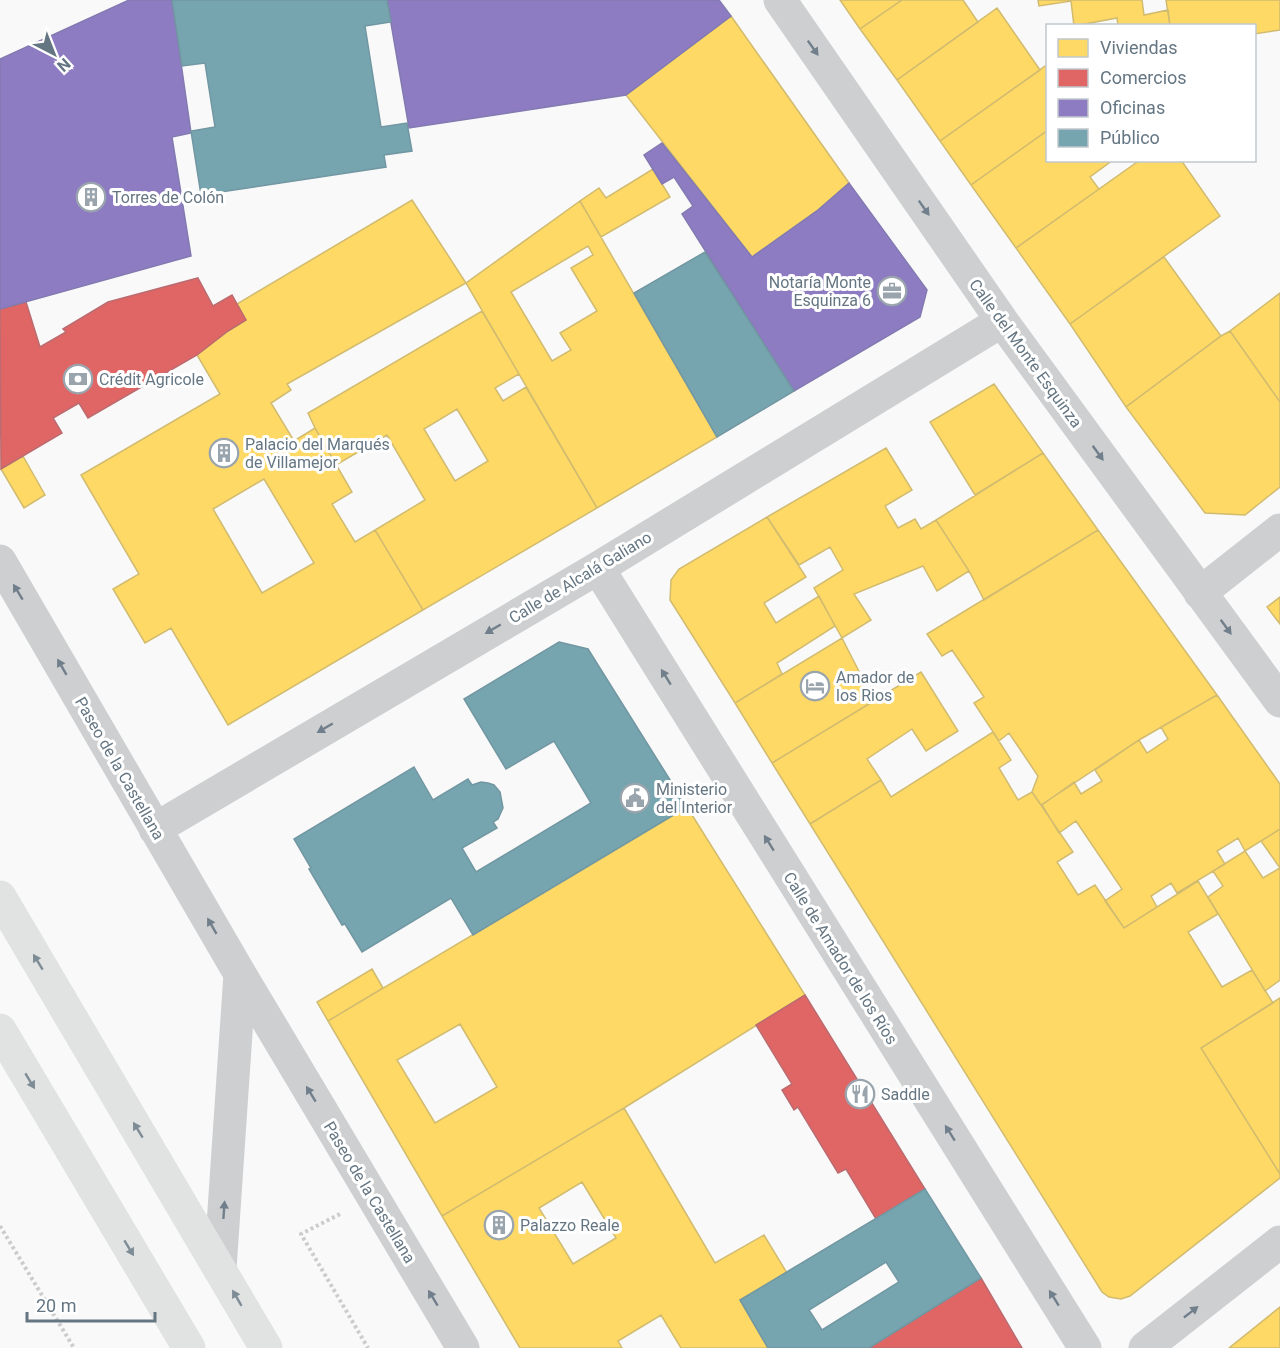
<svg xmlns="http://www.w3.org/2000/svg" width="1280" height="1348" font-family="Roboto,sans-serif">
  <rect width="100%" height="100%" fill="#f9f9f9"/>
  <!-- homes -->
  <path fill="#ffd966" stroke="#d1bb6f" stroke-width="1.5" fill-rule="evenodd" d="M840,0H902L860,29Z
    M902,0H963L978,22L897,80L860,29Z
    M1038,0H1142L1144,15L1168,10L1170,26H1118L1117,18L1074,26L1071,1L1039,6Z
    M1166,0H1280V30L1254,34V26H1170Z
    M997,8L1040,70L940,141L897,80Z
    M731,16L849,183L818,210L752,257L626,95Z
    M1048,64V130L971,185L940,141Z
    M1048,130V160H1113L1090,177L1099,189L1016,248L971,185Z
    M1140,160H1181L1220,216L1070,324L1016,248Z
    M653,169L670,197L601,237L580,201L599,188L606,198Z
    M412,200L466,283L287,384L291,390L271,403L294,441L315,428L352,492L332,504L355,542L375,530L423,610L228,725L171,628L145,643L113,589L139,574L81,475L220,394L197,355L228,331L246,320L237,304ZM264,479L314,563L262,593L213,509Z
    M580,201L717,437L597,508L466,283ZM588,246L593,255L571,268L597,311L560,333L571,350L552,361L511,292Z
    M1164,257L1221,336L1126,407L1070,324Z
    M1280,293V402L1230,331Z
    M482,311L519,374L495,388L503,401L526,387L597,508L423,610L375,530L425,500L387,435L336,465L315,428L308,413ZM457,409L488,461L455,481L424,429Z
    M1230,331L1280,402V487L1245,515L1205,513L1126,407L1221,336Z
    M994,384L1043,453L975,495L930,422Z
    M886,448L912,490L885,506L898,528L915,519L921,529L936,520L969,571L937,591L923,566L854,594L871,620L842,638L814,588L843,570L830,547L799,565L767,517Z
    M1043,453L1098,530L984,600L969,571L936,520Z
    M23,456L45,495L24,508L1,469Z
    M767,517L806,577L764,603L776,623L819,596L835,626L777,663L782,674L735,703L670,600L671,580L679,569Z
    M1098,530L1217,695L1139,740L1041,805L1032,792L1038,776L1009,733L999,741L974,703L984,697L952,650L942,656L927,634Z
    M1280,597V624L1267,607Z
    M842,638L874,701L772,763L735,703Z
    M921,672L958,731L926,751L912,729L867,759L881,780L810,824L772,763Z
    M1217,695L1280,784V829L1245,851L1238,838L1217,851L1225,864L1177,893L1171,883L1151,896L1157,907L1124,928L1105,901L1122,889L1076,821L1059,833L1042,805L1074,782L1081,794L1102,781L1095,770L1139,740L1147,753L1168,739L1161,727Z
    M993,732L1011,760L999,768L1018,800L1032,792L1073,852L1057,862L1078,895L1095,885L1124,928L1198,881L1218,914L1188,932L1222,987L1252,970L1273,1003L1201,1048L1280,1174V1178L1130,1296L1121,1299L1109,1297L1102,1292L810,824L881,780L891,797Z
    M687,807L805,995L624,1108L442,1216L328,1021ZM460,1024L497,1087L435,1123L397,1060Z
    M1280,829V980L1265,991L1208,897L1223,886L1213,871L1245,851L1263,878L1280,868L1261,841Z
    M372,969L383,988L328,1021L317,1002Z
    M1280,998V1174L1201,1048Z
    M624,1108L715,1263L764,1235L787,1273L740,1300L768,1348H681L661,1315L618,1341L622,1348H520L442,1216ZM582,1182L616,1238L573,1264L539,1208Z
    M1280,1307V1348H1229Z"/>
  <!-- shops -->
  <path fill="#e06666" stroke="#bb6b6f" stroke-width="1.5" d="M198,278L213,306L232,295L246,320L228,331L197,355L88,418L79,403L53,418L62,433L1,469L0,309L26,302L40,347L66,332L63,329L108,302Z
    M805,995L925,1189L876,1219L846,1169L838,1173L798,1107L794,1110L782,1090L792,1084L756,1025Z
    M981,1278L1022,1348H869Z"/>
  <!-- offices -->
  <path fill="#8e7cc3" stroke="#827ab0" stroke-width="1.5" d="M129,0H172L191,133L172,137L191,256L0,309V59Z
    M387,0H719L731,16L626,95L409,128Z
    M662,143L752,257L818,210L849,183L927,290L920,317L794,391L682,214L693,206L674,177L662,184L644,155Z"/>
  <!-- public -->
  <path fill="#76a5af" stroke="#7197a2" stroke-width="1.5" fill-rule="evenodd" d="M172,0H387L391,22L365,26L381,127L407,123L412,151L384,155L386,167L201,195L191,131L215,127L205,63L182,66Z
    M705,252L794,391L717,437L634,293Z
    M559,642L588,649L687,807L473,935L451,898L362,952L345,924L342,925L309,869L311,868L294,839L414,767L433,800L468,779L472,785L481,782L488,783L494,785L500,792L503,808L498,819L493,822L497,828L462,848L476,872L591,803L554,741L506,769L464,699Z
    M925,1189L981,1278L869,1348H768L740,1300ZM886,1262L899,1282L822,1330L809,1310Z"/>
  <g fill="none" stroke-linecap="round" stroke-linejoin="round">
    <!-- path -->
    <path stroke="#cbcccd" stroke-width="4" stroke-dasharray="3 3" stroke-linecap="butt" d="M340,1214L301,1234L368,1348
      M0,1226L74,1348"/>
    <!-- minor -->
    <path stroke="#cecfd0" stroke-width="33" d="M780,0L1002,321L1280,701
      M0,561L240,974L463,1348
      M598,568L1085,1348
      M1200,593L1280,530
      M155,829L598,568L1002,321
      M220,1269L240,974
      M1145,1348L1280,1242"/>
    <!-- trunk -->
    <path stroke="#e1e2e2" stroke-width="33" d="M0,897L266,1348
      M0,1030L189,1348"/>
  </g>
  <!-- one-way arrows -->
  <defs><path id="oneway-solid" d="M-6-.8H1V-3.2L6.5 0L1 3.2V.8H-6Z" transform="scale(1.5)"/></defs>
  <g fill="#707f8b">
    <use href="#oneway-solid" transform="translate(813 48) rotate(55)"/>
    <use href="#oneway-solid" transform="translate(924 208) rotate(55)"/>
    <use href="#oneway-solid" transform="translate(1098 453) rotate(54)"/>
    <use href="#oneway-solid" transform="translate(18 592) rotate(-121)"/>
    <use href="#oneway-solid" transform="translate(1226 627) rotate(54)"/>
    <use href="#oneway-solid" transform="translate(493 629) rotate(150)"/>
    <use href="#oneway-solid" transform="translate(62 667) rotate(-120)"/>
    <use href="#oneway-solid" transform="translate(666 677) rotate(-122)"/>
    <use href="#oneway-solid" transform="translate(325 728) rotate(150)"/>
    <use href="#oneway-solid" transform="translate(769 843) rotate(-122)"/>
    <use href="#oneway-solid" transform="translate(212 926) rotate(-120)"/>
    <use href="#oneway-solid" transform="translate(311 1094) rotate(-121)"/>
    <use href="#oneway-solid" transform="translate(950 1133) rotate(-122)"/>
    <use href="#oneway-solid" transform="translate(224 1210) rotate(-86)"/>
    <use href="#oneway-solid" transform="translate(433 1298) rotate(-121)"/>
    <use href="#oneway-solid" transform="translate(1054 1298) rotate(-122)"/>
    <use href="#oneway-solid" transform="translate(1191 1312) rotate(-38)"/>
  </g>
  <g fill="#7e8c96">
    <use href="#oneway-solid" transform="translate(38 962) rotate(-121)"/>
    <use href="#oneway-solid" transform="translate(30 1081) rotate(59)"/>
    <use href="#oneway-solid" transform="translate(138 1130) rotate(-121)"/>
    <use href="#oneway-solid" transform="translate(129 1248) rotate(59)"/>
    <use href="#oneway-solid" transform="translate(237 1298) rotate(-120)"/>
  </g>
  <!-- icons -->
  <defs>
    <g id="building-ring" transform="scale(1.5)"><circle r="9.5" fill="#fff" stroke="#99a4ac" stroke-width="1.5"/><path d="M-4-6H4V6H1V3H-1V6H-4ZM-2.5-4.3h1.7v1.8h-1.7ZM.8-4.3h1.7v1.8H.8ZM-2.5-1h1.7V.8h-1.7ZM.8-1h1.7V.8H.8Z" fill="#99a4ac"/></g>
    <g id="office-ring" transform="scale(1.5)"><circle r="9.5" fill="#fff" stroke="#99a4ac" stroke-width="1.5"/><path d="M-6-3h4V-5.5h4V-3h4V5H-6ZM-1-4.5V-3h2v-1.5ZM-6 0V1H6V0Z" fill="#99a4ac"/></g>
    <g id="bank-ring" transform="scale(1.5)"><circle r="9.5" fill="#fff" stroke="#99a4ac" stroke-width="1.5"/><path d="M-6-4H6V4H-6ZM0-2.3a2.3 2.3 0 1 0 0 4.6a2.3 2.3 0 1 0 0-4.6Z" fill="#99a4ac"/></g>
    <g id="hotel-ring" transform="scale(1.5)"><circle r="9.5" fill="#fff" stroke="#99a4ac" stroke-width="1.5"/><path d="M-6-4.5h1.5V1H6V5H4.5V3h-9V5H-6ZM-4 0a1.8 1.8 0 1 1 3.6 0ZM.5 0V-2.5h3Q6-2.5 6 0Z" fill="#99a4ac"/></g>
    <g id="civic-ring" transform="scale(1.5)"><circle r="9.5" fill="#fff" stroke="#99a4ac" stroke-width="1.5"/><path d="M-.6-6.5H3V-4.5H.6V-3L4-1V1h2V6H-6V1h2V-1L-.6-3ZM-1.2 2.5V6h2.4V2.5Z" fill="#99a4ac"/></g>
    <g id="restaurant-ring" transform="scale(1.5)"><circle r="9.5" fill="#fff" stroke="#99a4ac" stroke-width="1.5"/><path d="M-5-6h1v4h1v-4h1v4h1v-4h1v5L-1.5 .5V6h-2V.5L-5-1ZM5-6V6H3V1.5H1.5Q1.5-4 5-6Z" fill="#99a4ac"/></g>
  </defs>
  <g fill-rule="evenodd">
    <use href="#building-ring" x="91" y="197"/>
    <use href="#office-ring" x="892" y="291"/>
    <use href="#bank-ring" x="78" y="379"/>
    <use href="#building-ring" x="224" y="453"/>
    <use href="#hotel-ring" x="815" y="686"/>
    <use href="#civic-ring" x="635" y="798"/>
    <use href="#restaurant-ring" x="860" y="1094"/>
    <use href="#building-ring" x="499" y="1225"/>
  </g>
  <g text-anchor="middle" stroke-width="6" stroke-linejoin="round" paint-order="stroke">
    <!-- poi labels -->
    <g font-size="16" fill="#657683" stroke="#fff" text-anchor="start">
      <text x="112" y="203">Torres de Colón</text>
      <text x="871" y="288" text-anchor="end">Notaría Monte<tspan x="871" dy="18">Esquinza 6</tspan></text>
      <text x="99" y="385">Crédit Agricole</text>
      <text x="245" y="450">Palacio del Marqués<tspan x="245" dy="18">de Villamejor</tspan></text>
      <text x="836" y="683">Amador de<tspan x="836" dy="18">los Rios</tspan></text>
      <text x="656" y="795">Ministerio<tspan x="656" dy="18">del Interior</tspan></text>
      <text x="881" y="1100">Saddle</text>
      <text x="520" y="1231">Palazzo Reale</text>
    </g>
    <!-- street labels -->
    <g font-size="16" fill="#657683" stroke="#fff">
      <text transform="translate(1026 353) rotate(54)" y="6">Calle del Monte Esquinza</text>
      <text transform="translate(580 577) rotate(-31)" y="6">Calle de Alcalá Galiano</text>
      <text transform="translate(120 768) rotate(60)" y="6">Paseo de la Castellana</text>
      <text transform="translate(841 958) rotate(58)" y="6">Calle de Amador de los Ríos</text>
      <text transform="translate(370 1192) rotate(59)" y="6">Paseo de la Castellana</text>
    </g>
  </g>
  <!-- legend -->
  <rect x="1046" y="24" width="210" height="138" fill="#ffffff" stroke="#c1c8cd" stroke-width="1.5"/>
  <rect x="1058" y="39" width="30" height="18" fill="#ffd966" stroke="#c1c8cd" stroke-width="1.5"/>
  <text x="1100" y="54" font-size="18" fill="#657683">Viviendas</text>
  <rect x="1058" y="69" width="30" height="18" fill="#e06666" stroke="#c1c8cd" stroke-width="1.5"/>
  <text x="1100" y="84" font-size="18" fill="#657683">Comercios</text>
  <rect x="1058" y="99" width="30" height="18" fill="#8e7cc3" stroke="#c1c8cd" stroke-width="1.5"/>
  <text x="1100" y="114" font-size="18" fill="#657683">Oficinas</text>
  <rect x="1058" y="129" width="30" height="18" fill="#76a5af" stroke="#c1c8cd" stroke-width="1.5"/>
  <text x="1100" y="144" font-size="18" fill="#657683">Público</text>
  <!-- north arrow -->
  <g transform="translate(54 54) rotate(138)" stroke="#ffffff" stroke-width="4.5" paint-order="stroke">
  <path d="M0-4.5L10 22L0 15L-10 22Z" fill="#657683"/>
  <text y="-9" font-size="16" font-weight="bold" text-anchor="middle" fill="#657683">N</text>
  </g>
  <!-- scale -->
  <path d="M27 1312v9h128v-9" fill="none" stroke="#657683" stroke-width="3"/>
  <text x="36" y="1312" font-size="18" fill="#657683" stroke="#ffffff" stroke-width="4.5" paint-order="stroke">20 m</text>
</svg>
